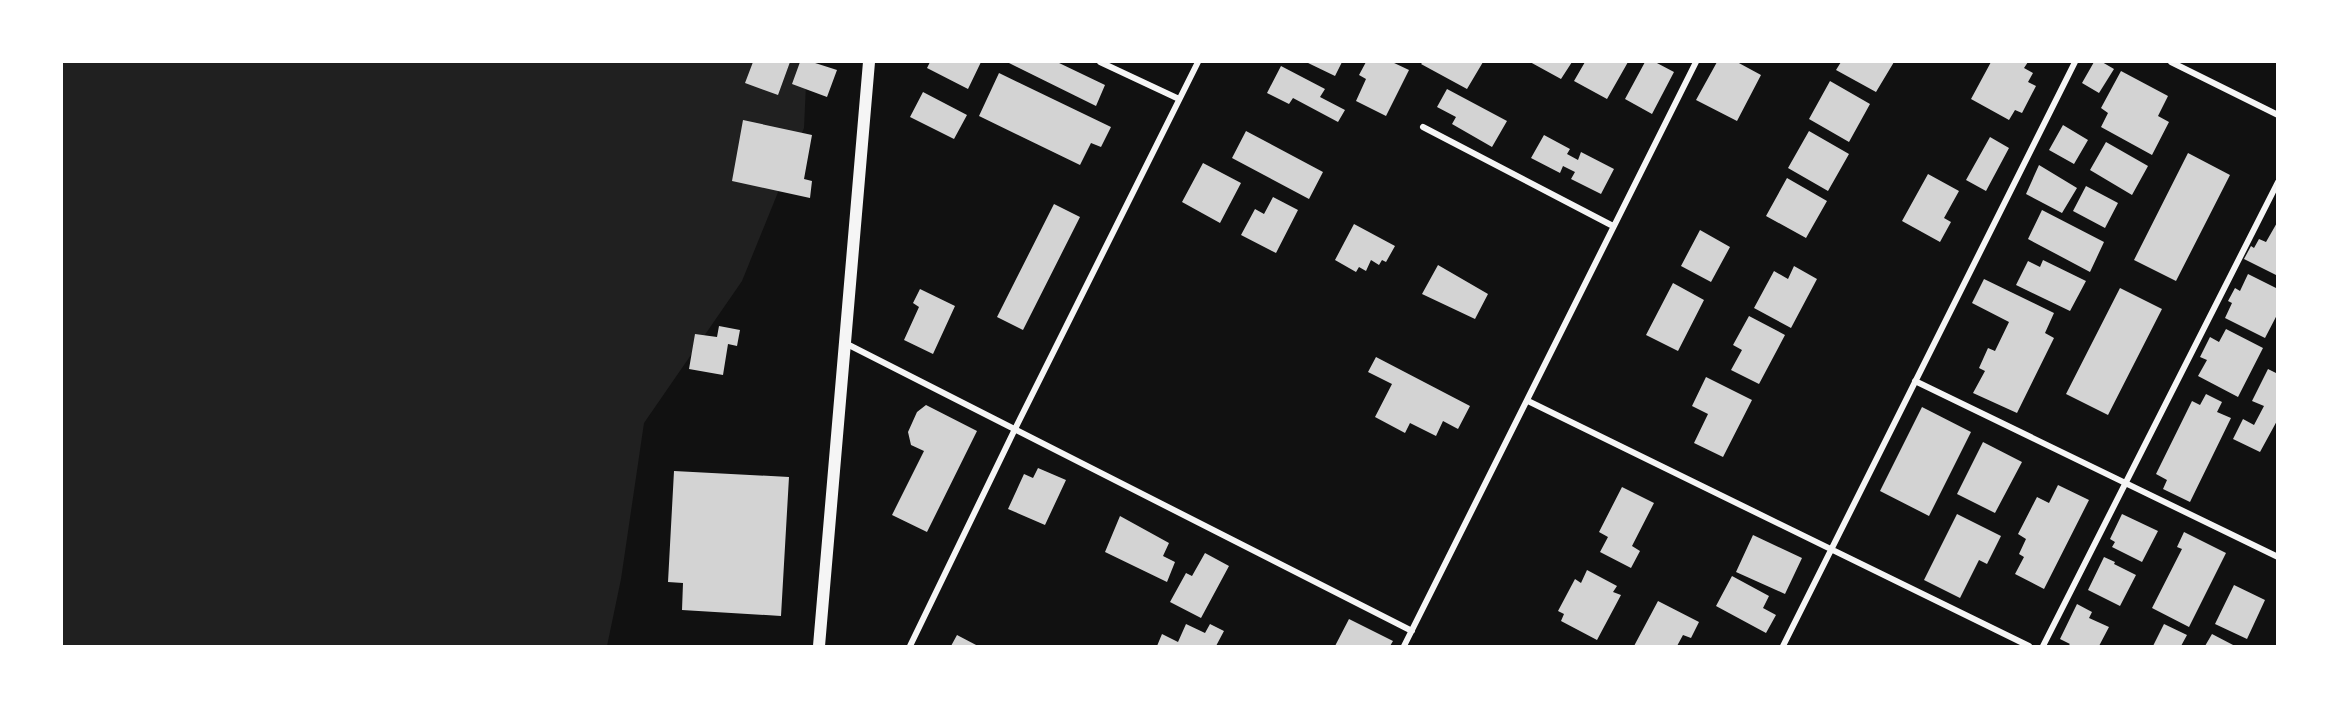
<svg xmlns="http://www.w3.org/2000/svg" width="2339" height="708" font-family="'Sofia Sans Condensed',sans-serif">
  <rect width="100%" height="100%" fill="#111"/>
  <!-- green -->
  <path fill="#202020" d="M62,62H807L804,128L742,281L644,423L621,579L607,646H62Z"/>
  <!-- building -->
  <path fill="#d3d3d3" d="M753,62H790L778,95L745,83Z
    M800,62H812L837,70L827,97L792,84Z
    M930,62H981L968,89L927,68Z
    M1007,62H1057L1105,85L1096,106Z
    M1306,62H1342L1335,76Z
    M1366,62H1392L1409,70L1386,116L1356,101L1366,79L1359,75Z
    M1423,62H1483L1467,89L1421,64Z
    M1530,62H1572L1561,79Z
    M1585,62H1628L1607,99L1574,81Z
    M1645,62H1655L1674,72L1652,114L1625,99Z
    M1717,62H1737L1761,75L1737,121L1696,100Z
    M1841,62H1894L1876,92L1836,70Z
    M1991,62H2028L2024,68L2033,73L2028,82L2036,86L2022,113L2015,110L2009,120L1971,99Z
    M2094,62H2102L2114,69L2099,93L2082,83Z
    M1281,66L1325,89L1320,97L1345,110L1338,122L1293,98L1289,104L1267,93Z
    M2121,71L2168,96L2158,116L2169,122L2152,155L2101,127L2108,113L2101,108Z
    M999,73L1111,127L1101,147L1091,143L1080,165L979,116Z
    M1830,81L1870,104L1849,142L1809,119Z
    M1447,89L1507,121L1492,147L1452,124L1456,117L1437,107Z
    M923,92L967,115L954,139L910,117Z
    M743,120L812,135L804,179L812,181L810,198L732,181Z
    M2063,125L2088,140L2074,164L2049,150Z
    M1246,131L1323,172L1309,199L1232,158Z
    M1809,131L1849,154L1828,191L1788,168Z
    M1544,135L1570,149L1567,154L1578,160L1581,152L1614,169L1601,194L1571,179L1575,172L1563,166L1560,173L1531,158Z
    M1990,137L2009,148L1986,191L1966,180Z
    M2106,142L2148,166L2132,195L2090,170Z
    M2188,153L2230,175L2176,281L2134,260Z
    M1203,163L1241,183L1220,223L1182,202Z
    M2039,165L2077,188L2062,213L2026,194Z
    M1928,174L1959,191L1944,218L1951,222L1940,242L1902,221Z
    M1787,178L1827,201L1806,238L1766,216Z
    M2086,186L2118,203L2105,228L2073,211Z
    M1273,197L1298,210L1276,253L1241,235L1255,209L1264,214Z
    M1054,204L1080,217L1023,330L997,317Z
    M2042,210L2104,242L2090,272L2028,239Z
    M2278,221V276L2244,259L2251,246L2254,248L2259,239L2266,242Z
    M1354,224L1395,246L1386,262L1382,260L1379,265L1371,260L1366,271L1359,267L1356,272L1335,260Z
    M1700,230L1730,247L1711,282L1681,266Z
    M2043,260L2086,281L2070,311L2016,285L2028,261L2040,267Z
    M1438,265L1488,294L1475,319L1422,294Z
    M1794,266L1817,279L1791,328L1754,308L1774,271L1788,279Z
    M2248,274L2278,289V313L2265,338L2225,318L2232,303L2228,301L2235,288L2240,291Z
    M1984,279L2054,313L2045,333L2054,338L2017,413L1973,393L1985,371L1979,368L1988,348L1995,351L2009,322L1972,303Z
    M1673,283L1704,300L1678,351L1646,335Z
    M2120,288L2162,309L2108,415L2066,394Z
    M920,289L955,306L933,354L904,340L919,307L913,303Z
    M1749,316L1785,335L1759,384L1731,370L1742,350L1733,345Z
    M719,326L740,330L737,346L728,344L723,375L689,369L695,334L717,337Z
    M2226,329L2263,348L2238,397L2198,376L2207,360L2200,357L2210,337L2219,342Z
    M1376,357L1470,406L1458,429L1443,421L1436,436L1410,423L1405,433L1375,417L1392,384L1368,372Z
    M2268,369L2278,374V419L2260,452L2233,439L2243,419L2254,425L2264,406L2252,401Z
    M1706,377L1752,400L1723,457L1694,443L1708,414L1692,406Z
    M2206,394L2222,402L2217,412L2231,418L2190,502L2163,489L2167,480L2156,474L2192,401L2200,405Z
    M926,405L977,431L927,532L892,515L924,451L911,445L908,432L917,412Z
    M1922,407L1971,432L1929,516L1880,491Z
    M1983,442L2022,462L1995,513L1957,494Z
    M1038,468L1066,480L1045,525L1008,509L1024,474L1033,478Z
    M674,471L789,477L781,616L682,610L683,583L668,582Z
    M2058,485L2089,500L2044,589L2015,574L2024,557L2019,554L2026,539L2018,534L2037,497L2049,503Z
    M1622,487L1654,503L1632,546L1640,551L1631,568L1600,552L1608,537L1599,532Z
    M1957,514L2001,536L1987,564L1979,560L1960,598L1924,580Z
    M2122,514L2158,531L2142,562L2112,547L2115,542L2110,539Z
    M1120,516L1169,543L1163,556L1175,562L1167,582L1105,552Z
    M2184,532L2226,553L2189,627L2152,608L2182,549L2177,547Z
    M1753,535L1802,558L1785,594L1736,572Z
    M1205,553L1229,566L1201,618L1170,602L1186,573L1192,576Z
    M2104,557L2115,562L2114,564L2136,575L2120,606L2088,590Z
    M1587,570L1617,586L1613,592L1621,595L1597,640L1561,621L1564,614L1558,611L1575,579L1581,583Z
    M1732,576L1769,596L1763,608L1776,615L1766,633L1716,606Z
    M2234,585L2265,600L2247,639L2215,624Z
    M1658,601L1699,622L1691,638L1683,635L1677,646H1634Z
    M2077,604L2092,612L2089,618L2109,627L2099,646H2068L2070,644L2060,639Z
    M1349,619L1393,641L1390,646H1335Z
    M1186,624L1205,633L1210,624L1224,631L1216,646H1157L1162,634L1178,642Z
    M2164,624L2187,635L2181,646H2153Z
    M2212,634L2235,646H2205Z
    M957,635L978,646H951Z"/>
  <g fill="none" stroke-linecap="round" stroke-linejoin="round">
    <!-- minor -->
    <path stroke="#f5f5f5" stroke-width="6" d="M1100,62L1179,99
      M2171,62L2278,115
      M1423,127L1613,226
      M845,343L1412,631
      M1915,381L2278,557
      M1528,401L2029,646
      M910,646L1015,429L1198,62
      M1404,646L1696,62
      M1783,646L2075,62
      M2043,646L2278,182"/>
    <!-- secondary -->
    <path stroke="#f5f5f5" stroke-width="12" d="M819,646L869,62"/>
  </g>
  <!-- border -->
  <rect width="2339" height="708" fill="none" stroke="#ffffff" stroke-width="126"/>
</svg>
